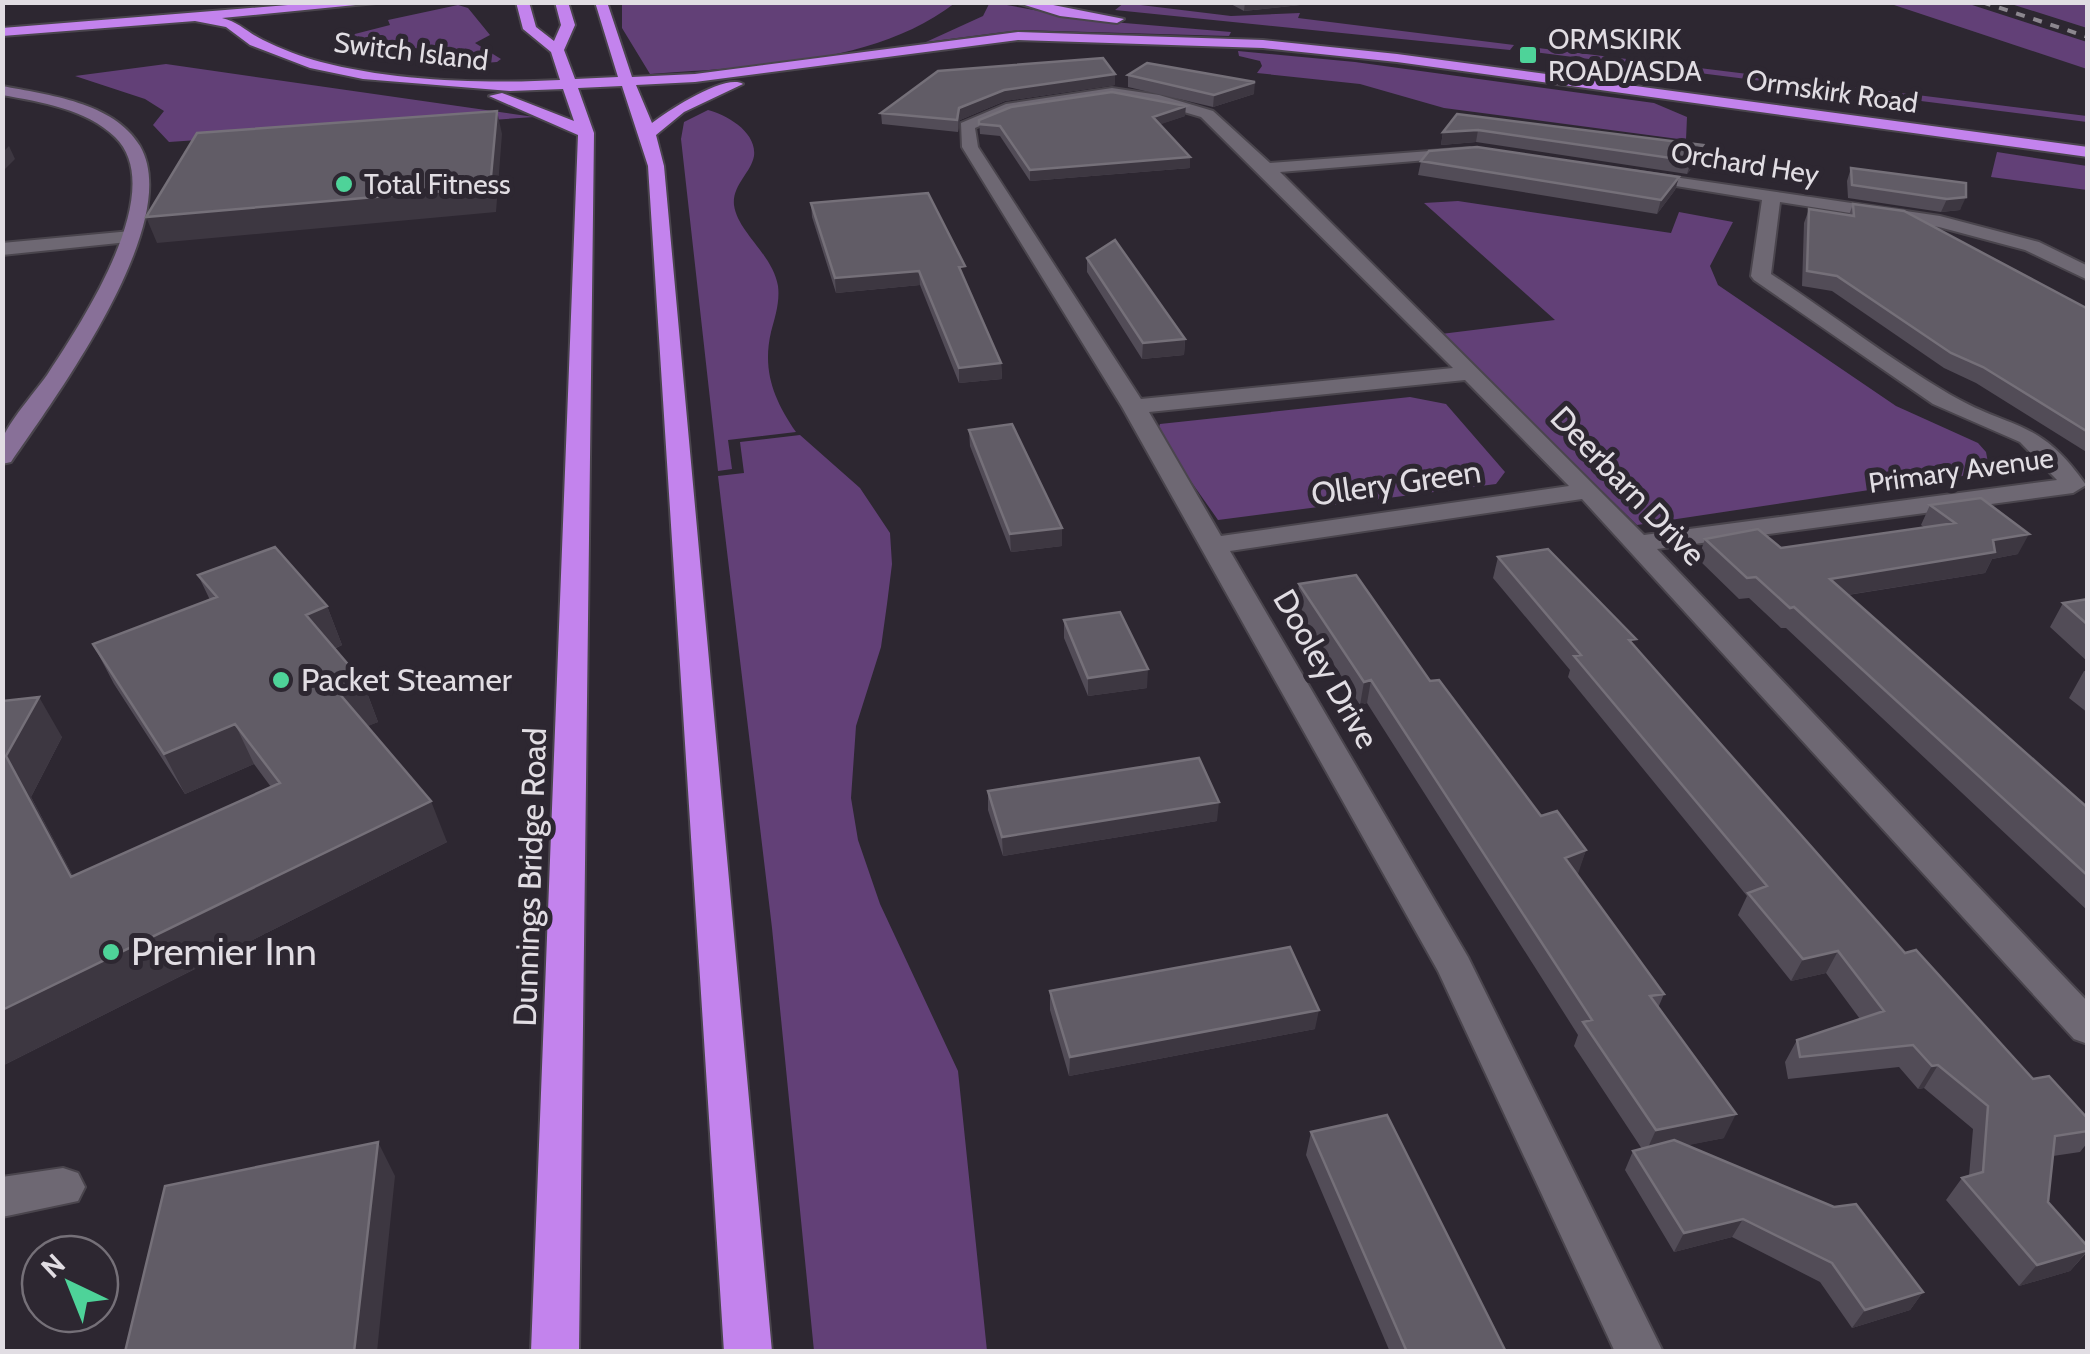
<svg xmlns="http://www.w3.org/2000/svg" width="2090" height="1354" font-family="Cabin,sans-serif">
  <rect width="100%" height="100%" fill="#2d2731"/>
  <!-- green -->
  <path fill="#624077" d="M626,2H955V3C873,66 750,66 650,74L622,28V4Z
    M990,2L1089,20L1231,32L1229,36L1020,30L926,42L983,16Z
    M1124,3L1231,16L1300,13L1298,18L1514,45L1510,50L1115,10Z
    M1888,3H1966L2087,42V69Z
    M2008,3H2087V28Z
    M458,5L468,8L490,35L475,43L501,59L497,62L432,67L449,54L347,36L390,25L388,20Z
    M1522,46L2087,116V122L1518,50Z
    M1238,51L1355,62L1654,103L1687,117L1686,140L1444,108L1360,84L1257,73L1262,66L1260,61L1239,56Z
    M166,64L534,117L169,142L153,125L164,111L145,99L75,76Z
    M708,110C727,115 757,132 754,156C751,173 732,185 734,205C738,233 772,253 778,286C780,302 775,317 771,332C762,371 774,400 796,432L728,440L732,469L718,471L681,139L684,122Z
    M1997,152L2087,166V190L1991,177Z
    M1458,201L1671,233L1679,212L1733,222L1710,266L1718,285L1896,406L1978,443L1986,452L1989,468L1969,475L1637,525L1441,334L1555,320L1424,203Z
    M1410,397L1446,404L1505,472L1496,484L1218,520L1157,433L1160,424Z
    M800,435L860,488L890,533L892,564L887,604L881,647L856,726L851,798L858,840L880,904L958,1071L987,1351H814L772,928L718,476L744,473L740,442Z"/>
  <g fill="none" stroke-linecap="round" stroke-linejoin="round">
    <!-- street casing -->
    <g stroke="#4a454d" stroke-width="4">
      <path id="street" d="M1112,88L1159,95L1213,111L1270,163L1470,148V156L1464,157L1280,172L1644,535L2057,480L2020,442L1933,404L1754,280L1751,276L1762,200L1639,180L1630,175L1633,171L1940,216L2039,242L2088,266V280L2025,250L1939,227L1780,202L1771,274C1831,313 1887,358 1949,394C2012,431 2039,417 2086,485L2073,493L1657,549L2088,1002V1044L2074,1039L1582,499L1230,551L1468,957L1663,1352H1615L1438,971L1122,407L962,147L961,123L1006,104ZM1112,98L1157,104L1201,117L1453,368L1141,399L978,147L975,128L1010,113ZM1465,380L1569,486L1221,536L1149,412Z
        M131,231L138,233V241L2,255V243Z
        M63,1168L78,1173L85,1187L78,1201L2,1217V1177Z"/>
    </g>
    <!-- secondary casing -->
    <g stroke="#4a454d" stroke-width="4">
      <path id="secondary" d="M2,86C48,95 114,102 140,146C185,223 54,399 11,462L2,464C2,457 1,448 2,441C6,424 38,389 49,372C81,323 170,190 115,137C86,109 41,102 2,95Z"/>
    </g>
    <!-- highway casing -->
    <g stroke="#4a454d" stroke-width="4">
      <path id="highway" d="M325,2H386L222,18C239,22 248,33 263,40C281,49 302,57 321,62C393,81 486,84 560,80L551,52L523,29L516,2H529L536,27L554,41L561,25L555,2H568L575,25L564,50L575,79L618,77L595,2H607L632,77L695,74L1018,32L1263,40L1397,54L2088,147V157L1397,62L1263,48L1018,40L695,82L636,85L652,123C669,110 726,73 743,84L684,112L656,135L664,166L772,1352H724L648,166L622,86L578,88L594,133L579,1352H531L578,135L489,96L502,93L574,121L563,89L510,91L363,79L310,68L250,45L226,27L195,21L2,36V28Z
        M1015,2H1038L1124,19L1117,23L1060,16Z"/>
    </g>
    <!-- street -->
    <use href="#street" fill="#6e6873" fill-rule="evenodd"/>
    <!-- secondary -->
    <use href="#secondary" fill="#887098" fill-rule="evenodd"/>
    <!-- highway -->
    <use href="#highway" fill="#c383ed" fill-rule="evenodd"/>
    <!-- rail -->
    <path stroke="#8c878f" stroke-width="4" stroke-dasharray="9 9" stroke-linecap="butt" d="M1982,2L2088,37"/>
  </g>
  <!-- wall -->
  <path fill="#524c57" d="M1219,2H1328L1244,11L1229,3Z
    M1115,74V85L1005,101L960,120L958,132L882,124L881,113Z
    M1128,75L1254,94L1213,107L1128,87Z
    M1457,114L1700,158L1687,174L1476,142L1441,145L1443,132Z
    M1185,116L1160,124L1190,168L1030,181L1000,136L980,134L979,120Z
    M1421,161L1679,177L1675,190L1657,214L1418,175Z
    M1851,168L1966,183L1960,210L1941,212L1848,198L1847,181Z
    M811,203L965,281L1001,363L1002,379L959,383L920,285L836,293L812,217Z
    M1853,204L2088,309V453L1976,383L1944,368L1832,291L1802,286L1804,223L1809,209L1849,215Z
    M1087,258L1185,339L1184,355L1142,359L1087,272Z
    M969,430L1062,546L1011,552L970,446Z
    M1930,505L2018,554L1992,559L1985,573L1848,595L2088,808V911L1786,628H1781L1749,598L1739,599L1698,559L1705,539L1781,548L1925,528L1921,525Z
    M1498,557L1633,645L1905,953L2033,1079L2088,1119V1142L2080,1152L2053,1156L2048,1202L2088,1247V1251L2070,1271L2019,1286L1946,1200L1962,1178L1969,1176L1973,1129L1924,1088L1918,1089L1899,1067L1788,1079L1785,1062L1797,1040L1860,1019L1826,973L1791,981L1738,915L1747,896L1568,677L1570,670L1493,578Z
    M198,575L327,606L342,645L334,649L363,682L378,722L367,726L447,842L2,1066V701L62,737L31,797L73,876L271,787L254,764L185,794L114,684L93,644L210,600Z
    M1299,584L1430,681L1541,816L1586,850L1577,874L1664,994L1658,1008L1724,1138L1687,1145L1923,1292L1910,1310L1852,1328L1820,1282L1732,1237L1674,1252L1625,1170L1633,1151L1642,1149L1574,1046L1578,1035L1367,703L1360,705L1296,606Z
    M2088,599V662L2050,627L2063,603Z
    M1064,620L1147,688L1088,696L1064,638Z
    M2084,671H2088V713L2069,698Z
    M988,791L1217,821L1003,856L988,810Z
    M1050,991L1315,1029L1069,1076L1050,1010Z
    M1311,1132L1506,1352H1390L1306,1155Z"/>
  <!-- shaded-wall -->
  <path fill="#3d3741" d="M1245,2H1328L1244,11Z
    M1115,74V85L1005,101L960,120L958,132L959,108L1004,90Z
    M1255,82L1254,94L1213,107L1214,95Z
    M1186,106L1185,116L1153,127V117Z
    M497,111L502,134L496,212L157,243L146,217Z
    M1478,130L1476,142L1441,145L1443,132Z
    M1703,145L1700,158L1687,174L1691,161Z
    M9,146L15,159L2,172V153Z
    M1190,157V168L1030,181V170Z
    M1679,177L1675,190L1657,214L1661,200Z
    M1966,197L1960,210L1941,212L1947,199Z
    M919,271L920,285L836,293L835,278Z
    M1185,339L1184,355L1142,359L1143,343Z
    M1001,363L1002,379L959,383V368Z
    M1062,528V546L1011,552L1010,534Z
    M2029,534L2018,554L1992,559L1985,573L1821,599L1830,579L1993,540Z
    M327,606L342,645L321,654L306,615Z
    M1148,669L1147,688L1088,696V678Z
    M1371,680L1367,703L1360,705L1364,682Z
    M363,682L378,722L354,732L338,692Z
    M39,697L62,737L31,797L96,919L71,877L6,756Z
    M235,724L254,764L185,794L164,754Z
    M431,801L447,842L2,1066V1010Z
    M1219,802L1217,821L1003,856L1002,837Z
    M1586,850L1578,874L1557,882L1565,858Z
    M1838,951L1826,973L1791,981L1803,959Z
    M1319,1010L1315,1029L1069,1076L1070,1057Z
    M1938,1065L1924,1088L1918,1089L1932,1066Z
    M1736,1114L1724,1138L1645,1154L1656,1130Z
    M378,1142L395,1176L377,1352H354Z
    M1743,1219L1732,1237L1674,1252L1684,1233Z
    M2088,1250L2070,1271L2019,1286L2037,1265Z
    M1923,1292L1910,1310L1852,1328L1865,1310Z"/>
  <!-- building -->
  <path fill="#615c66" stroke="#757079" stroke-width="2.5" d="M1103,58L1115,74L1004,90L959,108L957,120L881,113L938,71Z
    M1147,63L1255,82L1214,95L1128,75Z
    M1112,92L1186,106L1153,117L1190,157L1030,170L1000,126L979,124V120L1011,107Z
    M497,111L490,187L146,217L197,133Z
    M1457,114L1703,145L1691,161L1478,130L1443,132Z
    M1477,147L1679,177L1661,200L1421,161L1429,151Z
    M1851,168L1966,183V197L1947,199L1852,185Z
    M928,193L965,266L959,267L1001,363L959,368L919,271L835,278L811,203Z
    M1853,204L1904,211L2088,309V432L1983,367L1951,353L1837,276L1807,271L1809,209L1854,216Z
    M1115,240L1185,339L1143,343L1087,258Z
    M1012,424L1062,528L1010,534L969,430Z
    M1981,498L2029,534L1993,540L1995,552L1830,579L2088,808V876L1794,607L1790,608L1756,577L1747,578L1705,539L1758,529L1781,548L1955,523L1930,505Z
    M275,547L327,606L306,615L363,682L338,692L431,801L2,1010V701L39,697L6,756L71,877L280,783L235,724L164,754L93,644L217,597L198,575Z
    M1548,549L1636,639L1629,640L1905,953L1916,950L2033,1079L2049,1076L2088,1119V1131L2055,1136L2048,1202L2088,1247V1250L2037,1265L1962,1178L1983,1172L1988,1106L1938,1065L1932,1066L1913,1045L1800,1057L1797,1040L1884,1011L1838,951L1803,959L1748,893L1767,886L1574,656L1581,655L1498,557Z
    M1356,575L1430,681L1439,680L1541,816L1557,811L1586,850L1565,858L1664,994L1650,996L1736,1114L1656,1130L1583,1022L1592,1020L1371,680L1364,682L1299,584Z
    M2088,599V625L2063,603Z
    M1120,612L1148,669L1088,678L1064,620Z
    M1199,758L1219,802L1002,837L988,791Z
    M1290,947L1319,1010L1070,1057L1050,991Z
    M1387,1115L1506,1352H1407L1311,1132Z
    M1674,1140L1834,1207L1856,1204L1923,1292L1865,1310L1832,1263L1743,1219L1684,1233L1633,1151Z
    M378,1142L354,1352H125L165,1186Z"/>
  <!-- markers -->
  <g fill="#4ed399" stroke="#2d2731" stroke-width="4">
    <rect x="1518" y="45" width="20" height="20" rx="5"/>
    <circle cx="344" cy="184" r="10"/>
    <circle cx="281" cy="680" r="10"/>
    <circle cx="111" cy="952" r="10"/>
  </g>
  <g text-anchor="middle" stroke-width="10" stroke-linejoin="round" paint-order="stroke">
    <!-- far-poi labels -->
    <g font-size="28" fill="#e1dde3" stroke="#2d2731" text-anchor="start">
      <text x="1548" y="49">ORMSKIRK<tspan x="1548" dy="32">ROAD/ASDA</tspan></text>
      <text x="364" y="194">Total Fitness</text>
    </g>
    <!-- far-street labels -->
    <g font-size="28" fill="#e1dde3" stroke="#2d2731">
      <text transform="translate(411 51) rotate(7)" y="10">Switch Island</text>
      <text transform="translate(1832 91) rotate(8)" y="10">Ormskirk Road</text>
      <text transform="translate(1745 163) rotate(9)" y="10">Orchard Hey</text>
      <text transform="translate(1961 470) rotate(-8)" y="10">Primary Avenue</text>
    </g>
    <!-- street labels -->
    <g font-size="32" fill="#e1dde3" stroke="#2d2731">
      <text transform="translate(1396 483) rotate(-8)" y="11">Ollery Green</text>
      <text transform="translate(1628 486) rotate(46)" y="11">Deerbarn Drive</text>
      <text transform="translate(1326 669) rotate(60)" y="11">Dooley Drive</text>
      <text transform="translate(530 877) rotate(-88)" y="11">Dunnings Bridge Road</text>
    </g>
    <!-- poi labels -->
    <g font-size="32" fill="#e1dde3" stroke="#2d2731" text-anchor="start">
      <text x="301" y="691">Packet Steamer</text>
    </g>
    <!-- near-poi labels -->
    <g font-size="38" fill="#e1dde3" stroke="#2d2731" text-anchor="start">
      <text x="131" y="965">Premier Inn</text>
    </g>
  </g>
  <!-- border -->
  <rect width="2090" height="1354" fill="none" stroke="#e1dde3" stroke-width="10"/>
  <!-- north arrow -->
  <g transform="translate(70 1284) rotate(317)"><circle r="48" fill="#2d2731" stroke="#757078" stroke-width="2.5"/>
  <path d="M0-8L18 38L0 25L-18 38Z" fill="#4ed399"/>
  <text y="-15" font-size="28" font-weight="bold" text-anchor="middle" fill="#e1dde3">N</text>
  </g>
</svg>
